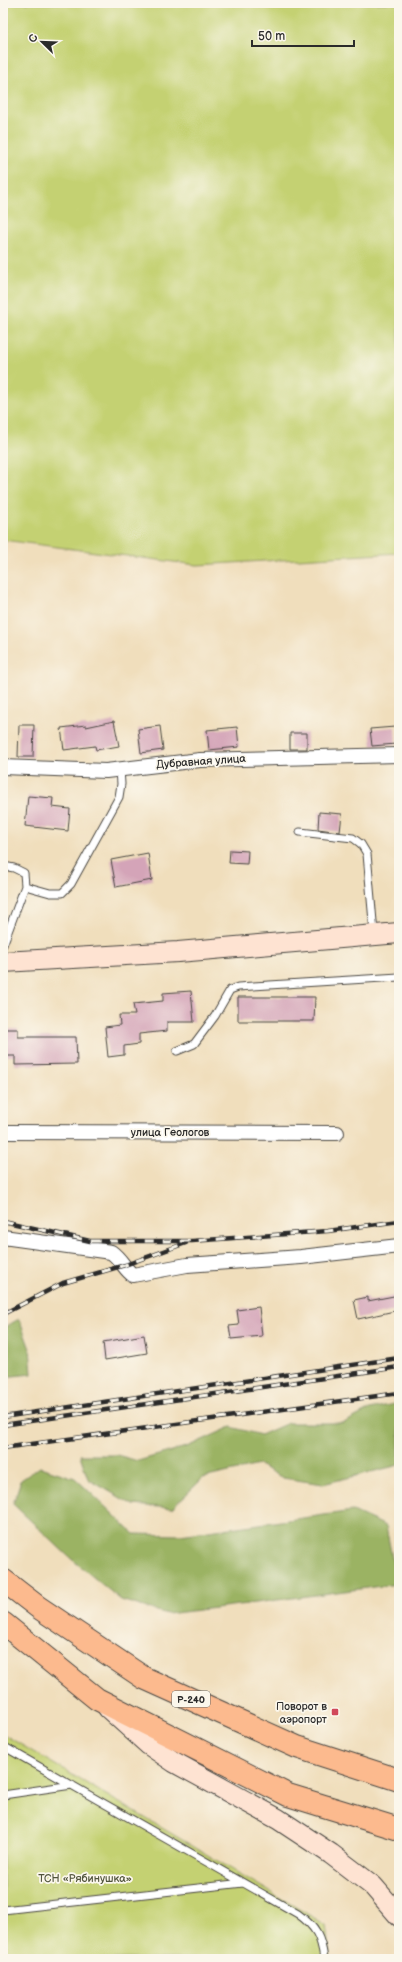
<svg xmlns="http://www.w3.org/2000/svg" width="402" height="1962" font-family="'Balsamiq Sans',sans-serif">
  <rect width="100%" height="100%" fill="#fbf7ec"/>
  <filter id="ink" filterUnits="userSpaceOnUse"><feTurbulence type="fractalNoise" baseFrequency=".025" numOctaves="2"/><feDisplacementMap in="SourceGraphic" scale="8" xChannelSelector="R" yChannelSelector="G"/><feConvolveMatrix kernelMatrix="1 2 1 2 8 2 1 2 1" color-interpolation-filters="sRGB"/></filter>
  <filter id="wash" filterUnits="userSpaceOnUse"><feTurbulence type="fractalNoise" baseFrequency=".012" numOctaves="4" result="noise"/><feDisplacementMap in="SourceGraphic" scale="16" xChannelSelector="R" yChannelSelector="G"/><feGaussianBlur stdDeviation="0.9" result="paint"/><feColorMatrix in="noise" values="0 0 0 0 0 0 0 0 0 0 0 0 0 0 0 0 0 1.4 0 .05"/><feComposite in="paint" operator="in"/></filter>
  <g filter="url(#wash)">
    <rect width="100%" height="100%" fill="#f0debc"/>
    <!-- green -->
    <path fill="#c4d172" stroke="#787e4e" d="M3,3H399V553L197,565L3,540Z
      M3,1734L326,1925L330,1959H3Z"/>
    <!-- forest -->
    <path fill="#9bb364" stroke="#636f48" d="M19,1319L30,1349L32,1374L3,1377V1328Z
      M399,1403V1465L323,1484L283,1478L259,1465L203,1478L172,1508L133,1505L88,1479L80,1455H117L138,1461L189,1446L231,1427L261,1435L288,1423H344L370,1409Z
      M40,1467L75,1478L134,1534L180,1535L353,1511L386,1526L397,1584L255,1603L167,1614L121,1600L69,1557L13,1504L21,1480Z"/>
    <g id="blocks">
      <!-- building -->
      <path fill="#d4a4b8" d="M114,721L119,746L96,750L95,746L64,750L61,728L86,725V727Z
        M19,725H34L33,757H18Z
        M160,726L163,750L141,753L138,729Z
        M237,727L239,747L209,750L207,730Z
        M395,727L396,744L372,746L370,729Z
        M290,733H307V749H290Z
        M28,796L53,798L52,807L70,809L68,831L25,826Z
        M319,812L342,814L340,832L318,829Z
        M230,850L248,851L247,864L229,863Z
        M148,853L152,880L116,887L111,860Z
        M191,991L194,1022H167V1031L139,1034V1044L124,1046V1055L108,1057L105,1027L120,1025L119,1015H135L133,1004L163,1001V993Z
        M238,997H315L314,1021H238Z
        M3,1029H18V1037H76L77,1064L15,1065V1056H3Z
        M399,1295V1310L358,1319L354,1300L368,1297V1301Z
        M259,1307L262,1336L231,1339L229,1326L239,1325L237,1310Z
        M144,1335L147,1353L105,1360L103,1342Z"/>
    </g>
  </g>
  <g filter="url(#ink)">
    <use href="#blocks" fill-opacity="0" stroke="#494641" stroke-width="1"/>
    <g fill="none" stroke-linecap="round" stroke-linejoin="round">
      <!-- service casing -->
      <g stroke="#494641" stroke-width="9">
        <path id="service" d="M300,832L353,838L361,844L367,854L374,933
          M3,866L14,868L24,873L25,886L3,945
          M25,886L50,893H62L71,884L119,797L121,784L120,769
          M177,1051L194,1044L215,1016L230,990L238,987L399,977
          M3,1746L298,1914C316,1927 321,1937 324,1959
          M3,1795L72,1785
          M3,1910L243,1883"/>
      </g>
      <!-- minor casing -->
      <g stroke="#494641" stroke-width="16">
        <path id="minor" d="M3,767L106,771L200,760L399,755
          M3,1132L337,1133
          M3,1237L111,1252C122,1260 125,1270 133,1275L187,1265L301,1257L399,1246"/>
      </g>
      <!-- secondary casing -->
      <g stroke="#494641" stroke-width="22">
        <path id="secondary" d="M3,962L178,952L399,933
          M108,1708L149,1745L174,1762L278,1819L331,1854L373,1886L399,1916"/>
      </g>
      <!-- trunk casing -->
      <g stroke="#494641" stroke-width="24">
        <path id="trunk" d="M3,1580L38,1607L144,1678L297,1747L399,1780
          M3,1623L97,1699L288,1795L399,1829"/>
      </g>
      <!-- service -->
      <use href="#service" stroke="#fff" stroke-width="7"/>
      <!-- minor -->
      <use href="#minor" stroke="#fff" stroke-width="14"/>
      <!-- secondary -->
      <use href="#secondary" stroke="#fee3d2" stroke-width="20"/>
      <!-- trunk -->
      <use href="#trunk" stroke="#fcba8e" stroke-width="22"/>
      <!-- rail casing -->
      <g stroke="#2b2b2b" stroke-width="4.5">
        <path id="rail" d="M3,1221L90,1241H192L328,1231L399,1221
          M3,1314L63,1283L125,1265L186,1243
          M3,1417L399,1358
          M3,1425L399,1367
          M3,1448L399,1393"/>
      </g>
      <!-- rail -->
      <use href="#rail" stroke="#fbf7ec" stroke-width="3" stroke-dasharray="9" stroke-linecap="butt"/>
    </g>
  </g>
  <!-- markers -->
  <rect fill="#d1495b" stroke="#fbf7ec" stroke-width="1.5" x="331" y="1708" width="8" height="8" rx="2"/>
  <g text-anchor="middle" stroke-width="3.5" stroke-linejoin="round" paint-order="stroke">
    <!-- shield labels -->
    <rect fill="#fbf7ec" stroke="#696865" stroke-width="1" x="172" y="1691" width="38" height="16" rx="3"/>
    <g font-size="10" font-weight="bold" fill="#2b2b2b">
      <text x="191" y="1703">Р-240</text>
    </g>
    <!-- street labels -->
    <g font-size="11" fill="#2b2b2b" stroke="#fbf7ec">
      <text transform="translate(201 761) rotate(-4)" y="4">Дубравная улица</text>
      <text x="170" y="1136">улица Геологов</text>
    </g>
    <!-- poi labels -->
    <g font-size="11" fill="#2b2b2b" stroke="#fbf7ec" text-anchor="end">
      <text x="327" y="1710">Поворот в<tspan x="327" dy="13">аэропорт</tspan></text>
    </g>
    <!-- park labels -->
    <g font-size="11" fill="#51543d" stroke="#fbf7ec">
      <text x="85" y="1882">ТСН «Рябинушка»</text>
    </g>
  </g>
  <!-- margin -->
  <rect width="402" height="1962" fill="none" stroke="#fbf7ec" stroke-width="16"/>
  <!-- north arrow -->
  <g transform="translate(42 42) rotate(293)" stroke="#fbf7ec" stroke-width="3" paint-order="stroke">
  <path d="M0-3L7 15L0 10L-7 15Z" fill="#2b2b2b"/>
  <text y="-6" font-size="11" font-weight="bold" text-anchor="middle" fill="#2b2b2b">С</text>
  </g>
  <!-- scale -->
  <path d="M252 40v6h102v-6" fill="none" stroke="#2b2b2b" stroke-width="2"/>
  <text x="258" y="40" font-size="12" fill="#2b2b2b" stroke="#fbf7ec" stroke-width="3" paint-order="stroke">50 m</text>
</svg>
